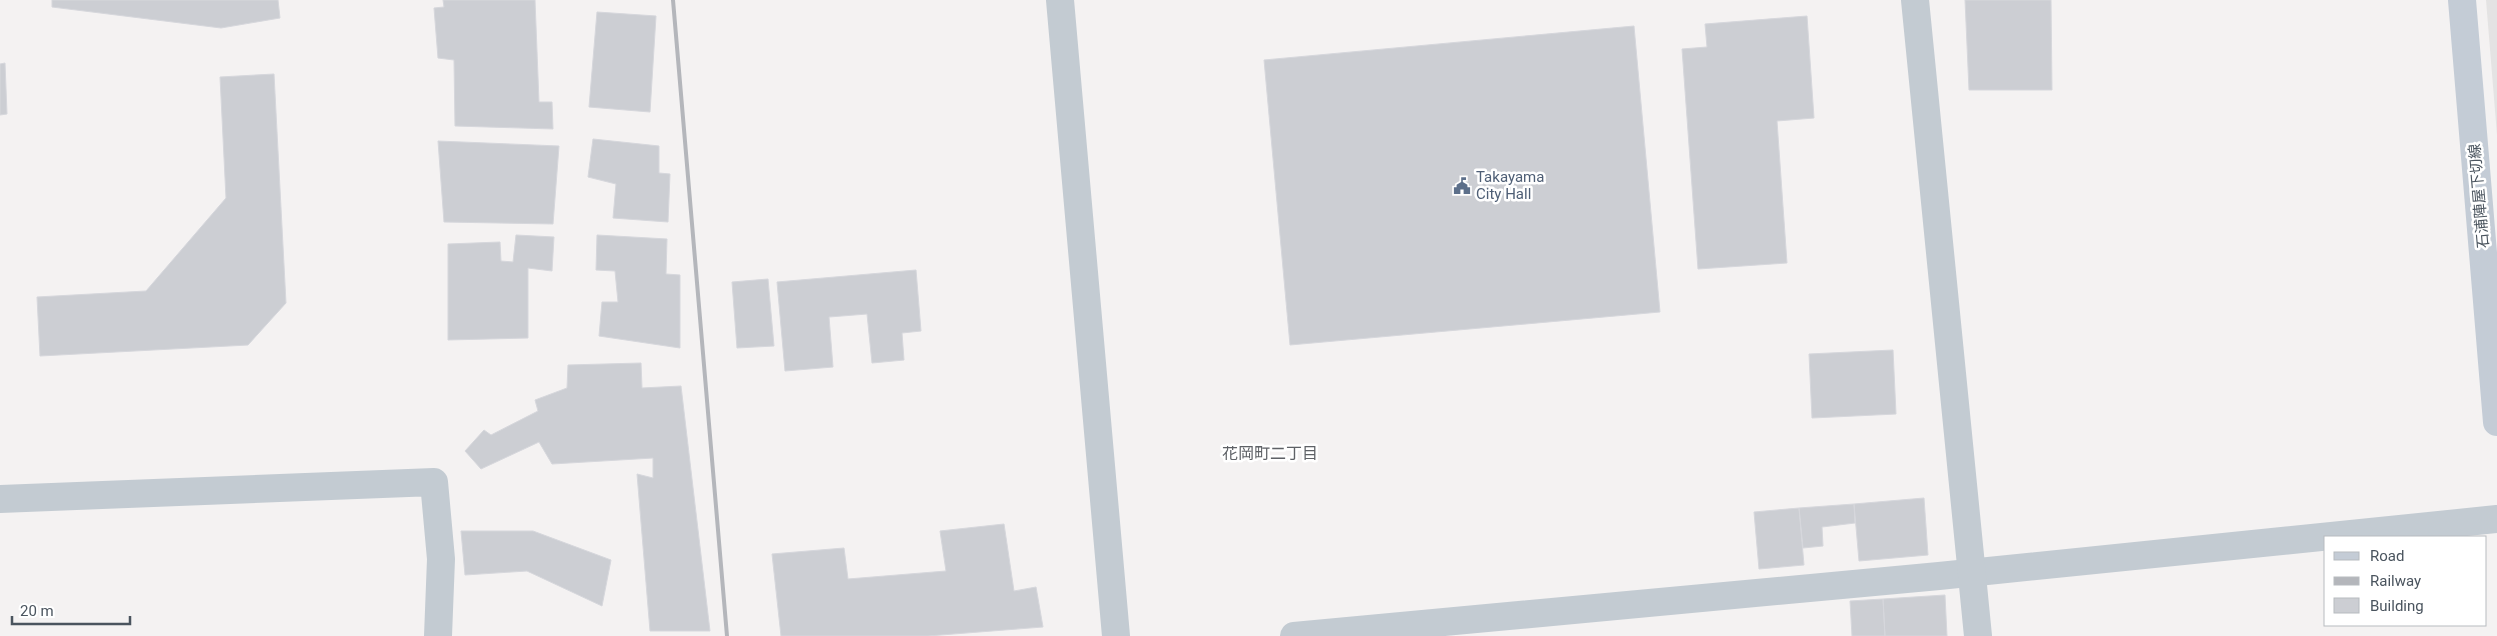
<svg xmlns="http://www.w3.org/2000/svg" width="2497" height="636" font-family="Roboto,'Noto Sans JP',sans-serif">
  <rect width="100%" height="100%" fill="#f4f2f2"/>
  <!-- education -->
  <path fill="#e4e3e3" d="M2486,0H2497V135Z"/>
  <!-- building -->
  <path fill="#ccced3" stroke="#d6d7dc" d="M52,0H278L280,18L221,28L52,7Z
    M443,0H535L539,102H552L553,129L455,126L454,60L438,58L434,8L444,7Z
    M1965,0H2051L2052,90H1969Z
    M597,12L656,16L650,112L589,107Z
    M1807,16L1814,118L1777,121L1787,263L1698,269L1682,49L1707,47L1705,24Z
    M1634,26L1660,312L1290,345L1264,60Z
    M5,63L7,114L0,115V64Z
    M274,74L286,303L248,345L40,356L37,297L146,291L226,198L220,77Z
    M593,139L659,146V173L670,174L668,222L613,218L616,184L588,177Z
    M438,141L559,146L553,224L444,222Z
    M516,235L554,237L552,271L528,268V338L448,340V244L500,242L501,261L513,262Z
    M597,235L667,239L666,274L680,275V348L599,336L602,302H618L615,271L596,270Z
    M916,270L921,331L902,333L904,360L872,363L867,314L829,317L833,367L785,371L777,282Z
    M768,279L774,346L737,348L732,282Z
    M1893,350L1896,414L1812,418L1809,354Z
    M641,363L642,388L681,386L710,631H650L637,474L653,478V458L552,464L539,442L481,469L465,451L484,430L491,435L538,411L535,400L567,388L568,365Z
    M1924,498L1928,555L1859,561L1854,504Z
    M1854,504L1855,523L1822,527L1823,546L1803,548L1799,508Z
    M1799,508L1804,565L1759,569L1754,512Z
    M1004,524L1014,591L1036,587L1043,627L928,636H781L772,554L844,548L848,579L946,571L940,531Z
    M461,531H533L611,560L602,606L527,571L465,575Z
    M1945,595L1947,636H1885L1883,599Z
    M1883,599L1885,636H1852L1850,601Z"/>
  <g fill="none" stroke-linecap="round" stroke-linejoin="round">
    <!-- minor -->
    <path stroke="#c3cbd2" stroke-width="28" d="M0,499L434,482L441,559L438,636
      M1294,636L1939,576L2497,519"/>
    <!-- tertiary -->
    <path stroke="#c3cbd2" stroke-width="28" d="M1060,0L1116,636
      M1915,0L1978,636"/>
    <!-- secondary -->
    <path stroke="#c4ccd6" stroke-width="28" d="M2462,0L2497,422"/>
    <!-- rail -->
    <path stroke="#b4b6bb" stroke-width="4" d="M673,0L727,636"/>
  </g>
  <!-- icons -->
  <defs>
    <g id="civic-bare" transform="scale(1.35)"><path d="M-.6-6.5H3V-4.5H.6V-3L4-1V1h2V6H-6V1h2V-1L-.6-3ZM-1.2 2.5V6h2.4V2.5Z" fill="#5c6f8a" stroke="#fff" stroke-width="2.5" paint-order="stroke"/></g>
  </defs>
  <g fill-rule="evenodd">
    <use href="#civic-bare" x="1462" y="186"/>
  </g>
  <g text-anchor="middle" stroke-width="5" stroke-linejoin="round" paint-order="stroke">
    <!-- service labels -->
    <g font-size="15" fill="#4e5e75" stroke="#fff" text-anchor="start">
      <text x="1476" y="182">Takayama<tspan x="1476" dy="17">City Hall</tspan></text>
    </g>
    <!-- street labels -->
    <g font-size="15" fill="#4a545e" stroke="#fff">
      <text transform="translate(2479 196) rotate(-95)" y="5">石浦陣屋下切線</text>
    </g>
    <!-- neighbourhood labels -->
    <g font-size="16" fill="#5e6166" stroke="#fff">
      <text x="1270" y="459">花岡町二丁目</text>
    </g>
  </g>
  <!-- legend -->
  <rect x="2324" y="536" width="162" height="90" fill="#ffffff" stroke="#b7bbbf"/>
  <rect x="2334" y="552" width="25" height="8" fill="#c4ccd6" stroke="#b7bbbf"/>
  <text x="2370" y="561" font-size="15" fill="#4a545e">Road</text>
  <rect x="2334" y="577" width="25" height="8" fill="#b4b6bb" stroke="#b7bbbf"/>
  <text x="2370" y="586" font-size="15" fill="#4a545e">Railway</text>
  <rect x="2334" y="598" width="25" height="15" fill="#ccced3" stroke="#b7bbbf"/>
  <text x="2370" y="611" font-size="15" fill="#4a545e">Building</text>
  <!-- scale -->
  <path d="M12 616v8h118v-8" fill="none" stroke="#4a545e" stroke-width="2.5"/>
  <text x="20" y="616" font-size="15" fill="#4a545e" stroke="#ffffff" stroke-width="4" paint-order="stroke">20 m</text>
</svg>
